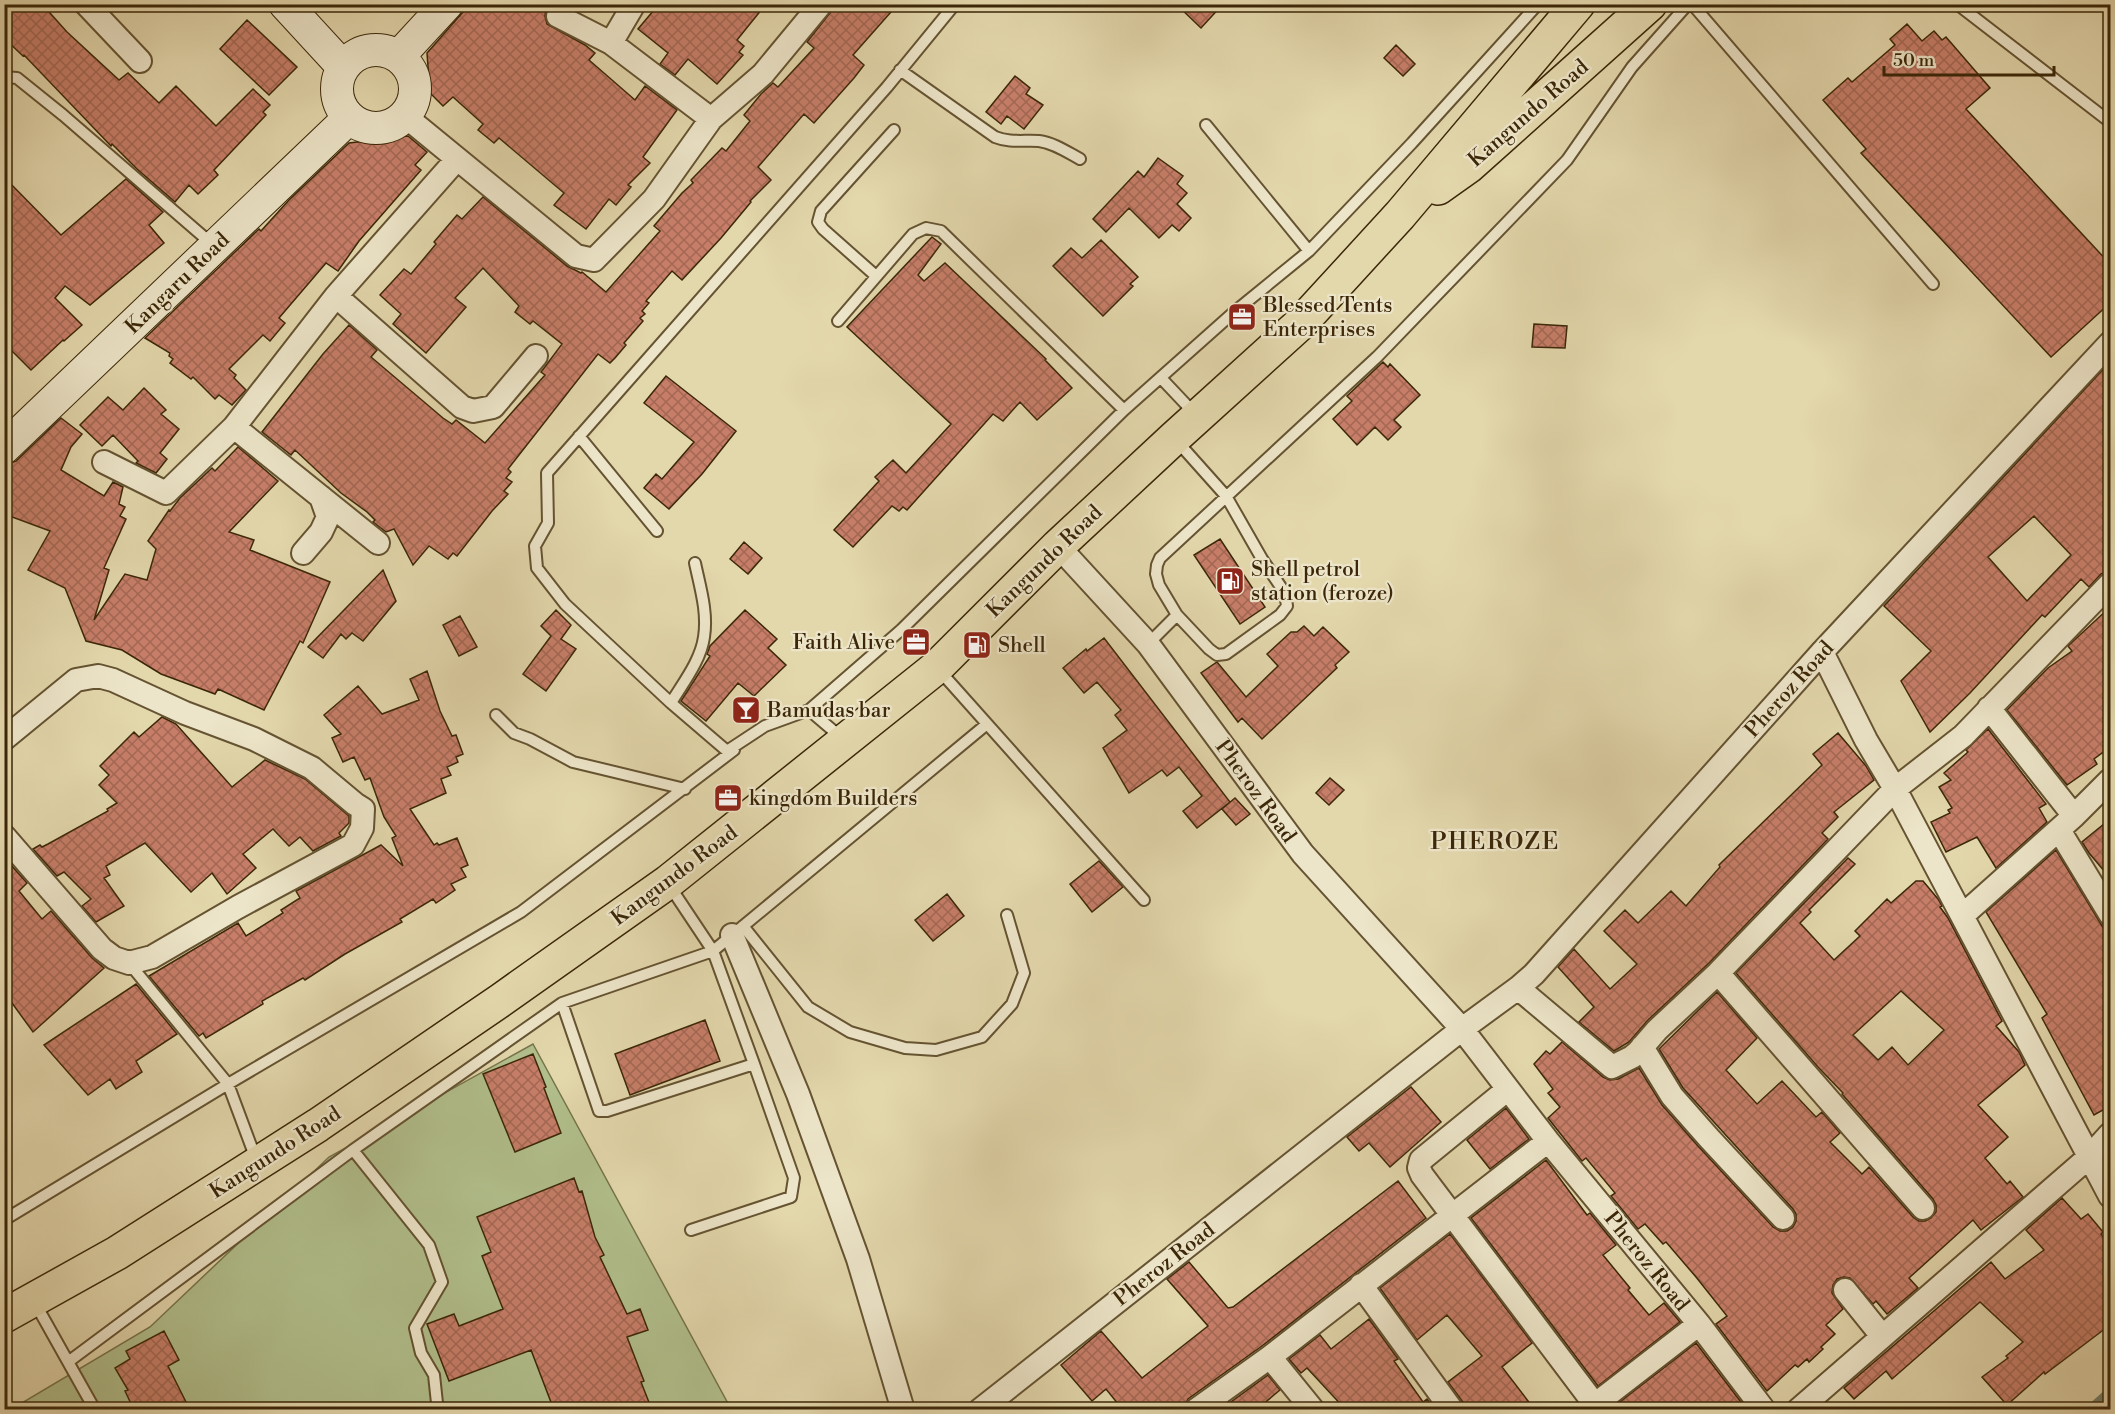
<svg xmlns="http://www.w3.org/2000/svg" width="2115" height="1414" font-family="'Libre Bodoni',serif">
  <defs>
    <pattern id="building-cross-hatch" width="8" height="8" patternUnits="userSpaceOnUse" patternTransform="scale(1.5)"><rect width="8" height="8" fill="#c77e69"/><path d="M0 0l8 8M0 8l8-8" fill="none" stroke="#a36754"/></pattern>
  </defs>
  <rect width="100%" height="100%" fill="#e3d7ac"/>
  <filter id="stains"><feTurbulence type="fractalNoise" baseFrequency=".00333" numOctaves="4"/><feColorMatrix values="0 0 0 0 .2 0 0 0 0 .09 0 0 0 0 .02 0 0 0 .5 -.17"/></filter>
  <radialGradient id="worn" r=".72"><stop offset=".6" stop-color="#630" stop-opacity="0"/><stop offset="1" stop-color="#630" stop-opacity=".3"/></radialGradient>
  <!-- park -->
  <path fill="#b1bf8c" stroke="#76734a" stroke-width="1.5" d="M533,1044L731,1409L10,1410L150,1327L329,1157Z"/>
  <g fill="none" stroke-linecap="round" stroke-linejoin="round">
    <!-- stream -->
    <path stroke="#717f68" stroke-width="7" d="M2092,1410L2091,1407L2110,1390"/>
  </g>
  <!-- building -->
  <path fill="url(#building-cross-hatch)" stroke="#3b2708" stroke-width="1.5" fill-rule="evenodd" d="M4,4H42L67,32L119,80L128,73L159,103L176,86L216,126L253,89L270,105L263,112L266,115L214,170L218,175L198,194L189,185L175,202L137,169L112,144L111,146L24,55L23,56L4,38Z
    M470,4H551L546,9L545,16L547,24L585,45L595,53L589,60L635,100L645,86L677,110L643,157L650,163L628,185L631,187L616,205L609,199L586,229L554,205L564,193L499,138L494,143L478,130L483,124L453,97L443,106L430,93L427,53Z
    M659,4H766L737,40L744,46L739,52L743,55L717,84L688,59L675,75L660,64L668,53L638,29Z
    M837,4H898L853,55L864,65L854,78L814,123L804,114L758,167L771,180L750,201L751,202L721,238L682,280L672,271L646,301L649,303L642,311L645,314L640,318L643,321L624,343L626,345L615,358L610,363L598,354L508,469L511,472L506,478L512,482L504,491L508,494L492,511L457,556L453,553L448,559L429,546L413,565L394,529L386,532L373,522L375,520L367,512L341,493L295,450L291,455L262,432L323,354L349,325L377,350L371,357L443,418L452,424L456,420L485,443L545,375L541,372L562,344L533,321L530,324L515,312L519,306L483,268L455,298L466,307L426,353L393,324L401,314L380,295L404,269L411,274L436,244L434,242L457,215L462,219L483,197L567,266L581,273L582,272L606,292L660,231L654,226L682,193L693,183L691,180L722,148L726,151L750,121L744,115L761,94L773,83L778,87L814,48L807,42Z
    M1176,4H1223L1201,28Z
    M247,20L297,67L269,95L220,49Z
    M1907,24L1922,41L1934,31L1942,40L1946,37L1990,88L1966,109L2110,264V303L2051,357L1861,153L1866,149L1823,100L1848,78L1852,82L1895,45L1890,39Z
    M1396,45L1415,64L1403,76L1384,58Z
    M1015,76L1030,88L1026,94L1043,105L1024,129L1007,116L1001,124L986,112Z
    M408,136L427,152L415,165L421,170L359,241L338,271L326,263L279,318L285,323L270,341L263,335L229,369L236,375L234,378L246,390L232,405L219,395L215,399L193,377L191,379L170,363L173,359L169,356L170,353L145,338L259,229L261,231L289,200L349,143Z
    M1158,158L1183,176L1177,184L1187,193L1177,204L1191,218L1179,231L1172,225L1159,238L1129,208L1106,232L1093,219L1138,171L1144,177Z
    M4,177L61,235L126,179L163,212L149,225L164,243L90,305L65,286L55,298L82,325L64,341L63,340L31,370L4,343Z
    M932,237L941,244L918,275L924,281L945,263L1046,359L1045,360L1072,388L1037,420L1020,402L1003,421L993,414L907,510L903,507L899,511L892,506L853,547L834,530L879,481L875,477L893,460L906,473L951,424L847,327Z
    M1101,240L1138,277L1130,284L1133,286L1103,316L1053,266L1071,248L1082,258Z
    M1534,324L1567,326L1565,348L1532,347Z
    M1383,362L1388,367L1390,364L1420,395L1394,420L1401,427L1388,440L1375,427L1357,445L1333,419L1352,401L1347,396Z
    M2110,362V571L2101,574L2089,587L2081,579L2045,617L2042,615L1970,693L1930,732L1901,681L1931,651L1884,606ZM2034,516L2071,555L2027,601L1988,557Z
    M666,376L736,431L702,474L669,509L644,488L656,474L662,479L694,442L644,403Z
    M144,388L166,410L161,414L179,429L160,453L167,459L156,473L136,463L138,461L113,435L102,446L80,425L108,397L123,410Z
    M61,418L82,434L71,447L61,470L104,496L113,482L123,487L119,504L125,507L120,516L126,519L104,568L109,570L94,620L125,574L147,580L156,549L148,541L169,510L170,511L180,498L212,468L215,471L238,447L278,481L229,532L254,540L250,550L330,582L303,643L300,641L264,710L218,689L215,694L161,674L122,650L86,641L65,588L28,570L50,531L4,514V465L16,461Z
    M1220,539L1265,607L1240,624L1194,555Z
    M744,542L762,558L748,574L730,559Z
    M383,570L396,601L363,641L352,633L346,639L341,634L323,658L308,647Z
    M2110,603V747L2094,759L2097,764L2067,785L2007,710L2048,668L2072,651L2068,646L2109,608L2107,606Z
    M556,610L571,625L561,639L576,649L546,691L523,674L551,636L541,626Z
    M745,610L777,639L768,648L786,665L754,696L738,683L706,721L681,701L710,656L707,654L710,646Z
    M460,616L477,647L459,656L443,625Z
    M1304,626L1314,636L1323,627L1349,652L1335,665L1337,668L1262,739L1242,718L1238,722L1201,673L1217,662L1246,697L1278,666L1267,654L1291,632H1297Z
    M1104,638L1230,802L1197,828L1183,811L1202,796L1179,767L1167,776L1162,770L1129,793L1103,748L1127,730L1115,715L1121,710L1097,682L1084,693L1063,668L1086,649L1087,651Z
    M427,671L440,711L452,736L456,735L463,754L456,757L458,762L447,767L451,775L441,779L446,793L410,809L434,845L437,843L439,845L457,838L468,865L461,868L466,877L451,884L455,890L436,903L433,899L400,919L402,922L345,954L305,980L303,978L262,1001L263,1004L206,1038L203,1033L199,1036L149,976L238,923L246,936L283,913L281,910L300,898L296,891L381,845L403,866L392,838L396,836L384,817L370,778L365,780L354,757L343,762L332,738L341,734L324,715L358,686L382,714L419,700L410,679Z
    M162,717L176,724L232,787L265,760L305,779L349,816V823L339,833L341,836L313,851L300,837L289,846L273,829L243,854L256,868L227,894L212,873L191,892L145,843L106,866L110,875L104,878L124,906L96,922L82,906L91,899L64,872L57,876L33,849L40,845L42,847L48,844L108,811L107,809L117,803L99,785L109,775L100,766L134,732L139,737Z
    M1988,729L2046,804L2039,808L2047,822L1996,868L1977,837L1946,852L1931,822L1950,813L1948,810L1952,808L1939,787L1951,780L1944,773L1968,752L1966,750Z
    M1838,733L1866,766L1874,780L1834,812L1838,817L1822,833L1828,839L1709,963L1648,1020L1629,1042L1614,1051L1579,1022L1594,1007L1558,967L1574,949L1610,989L1637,964L1604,931L1625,910L1638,923L1671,891L1686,906L1720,867L1719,865L1822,765L1813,754Z
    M1330,778L1344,790L1329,805L1316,793Z
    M1235,798L1250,814L1236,825L1222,809Z
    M2110,819V878L2089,853L2082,842Z
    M2056,850L2110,939V1106L2094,1115L2042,1018L2047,1014L1986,912Z
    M1848,858L1855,864L1809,910L1811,912L1800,923L1834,960L1860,936L1855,931L1887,899L1891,903L1916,881H1923L1938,899L1942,906L1940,907L1948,918L2002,1021L1996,1026L2019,1052L2025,1065L1978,1105L2008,1137L1985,1158L2007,1184L2010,1181L2023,1197L1981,1230L1973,1220L1909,1278L1918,1288L1887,1314L1876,1301L1873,1304L1850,1278L1844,1277L1837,1279L1833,1285L1832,1293L1843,1309L1826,1325L1835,1334L1821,1347L1823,1349L1809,1362L1807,1359L1798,1367L1795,1365L1767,1391L1716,1324L1727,1316L1696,1277L1666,1242L1663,1244L1645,1224L1638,1229L1611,1196L1615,1193L1586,1158L1582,1161L1548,1118L1560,1107L1548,1093L1553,1089L1534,1064L1546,1051L1550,1054L1562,1042L1603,1077L1610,1080L1618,1079L1639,1068L1662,1105L1698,1146L1773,1227L1780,1231H1787L1793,1227L1796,1221V1214L1793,1209L1683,1088L1659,1049L1717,992L1757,1038L1726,1070L1757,1104L1782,1081L1816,1117L1822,1112L1840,1133L1830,1142L1862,1174L1869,1167L1913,1217L1919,1221H1925L1931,1218L1936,1212V1205L1933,1199L1842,1094L1843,1093L1818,1067L1736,973ZM1901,991L1944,1030L1908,1065L1892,1047L1878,1060L1853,1035Z
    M1099,861L1123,887L1092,912L1070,884Z
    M10,864L27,883L19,891L42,919L51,911L92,958L104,968L33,1032L4,992V868Z
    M947,894L964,916L933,941L915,920Z
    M136,984L177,1034L136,1061L142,1072L116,1089L110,1079L88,1095L44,1045Z
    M705,1020L720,1061L630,1095L615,1054Z
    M533,1054L546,1087L544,1088L561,1133L515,1152L483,1074Z
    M1411,1087L1441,1122L1390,1167L1369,1143L1359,1151L1347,1137Z
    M1506,1108L1529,1139L1490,1169L1467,1140Z
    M1546,1160L1587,1215L1590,1213L1616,1245L1603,1255L1630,1288L1628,1290L1649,1315L1664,1303L1680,1322L1598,1386L1471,1218Z
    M574,1178L579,1192L582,1191L595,1237L604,1255L600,1257L627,1314L640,1309L648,1330L627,1337L644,1381L641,1382L652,1410H554L531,1350L449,1381L427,1324L454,1314L459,1326L503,1309L482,1256L491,1252L477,1217Z
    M1398,1181L1426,1218L1262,1346L1188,1399L1183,1410H1123L1106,1389L1092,1401L1061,1365L1101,1331L1142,1378L1208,1326L1167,1279L1189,1262L1228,1308L1233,1307Z
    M2062,1198L2081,1219L2088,1214L2103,1232L2101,1234L2110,1246V1325L2045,1374L2044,1372L2007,1405L1982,1377L2008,1358L2006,1356L2023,1342L1980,1302L1892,1379L1886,1371L1854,1399L1844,1388L1991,1262L2005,1279L2044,1250L2026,1230Z
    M1450,1234L1532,1343L1502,1367L1535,1410H1465L1463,1402L1448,1382L1482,1356L1447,1315L1417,1340L1380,1288Z
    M1369,1319L1398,1359L1394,1361L1423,1402L1427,1399L1435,1410H1346L1307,1368L1301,1373L1289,1359L1320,1335L1331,1349Z
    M164,1331L179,1360L168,1366L190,1410H134L125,1391L128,1390L115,1368L130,1359L126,1351Z
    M1696,1343L1747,1410H1612V1408Z
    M1268,1375L1280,1390L1256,1410H1220Z"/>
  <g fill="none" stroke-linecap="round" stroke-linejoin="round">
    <!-- lane casing -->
    <g stroke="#655331" stroke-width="14">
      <path id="lane" d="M1692,4L1933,284
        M1957,4L2110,122
        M900,70L995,137C1010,143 1023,140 1039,141C1054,143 1067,152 1080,159
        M4,77L17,78L63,115L212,244
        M1206,125L1309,251
        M876,276L823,229L818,222L821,211L894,130
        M838,321L913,234L926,228L941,231L1124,410
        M1161,378L1196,415
        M579,436L657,531
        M1176,440L1226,496L1262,559L1285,593L1287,606L1280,615L1226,654L1217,655L1209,649L1177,615L1159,585L1156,574L1157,565L1160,558L1377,357L1567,160L1632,67L1688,4
        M1148,644L1177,615
        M939,670L1144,900
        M671,703C683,683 701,660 704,637C708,612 700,587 695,563
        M809,710L901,630L1124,410L1233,313L1309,251L1412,143L1538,4
        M496,715L514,733L530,739L573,762L685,789
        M843,739L809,710L765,726L727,751L671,703L565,604L537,568L535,546L548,523L547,473L887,87L955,4
        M743,926L808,1007L850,1032L905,1048L936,1050L982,1037L1012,1004L1024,973L1007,915
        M129,963L228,1084L256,1159
        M562,1003L599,1111H607L754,1064L713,951L669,885
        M353,1150L429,1245L442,1282L415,1328L421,1353L434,1375L437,1403L441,1410
        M4,1220L228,1084L521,912L734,750
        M691,1230L791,1197L794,1178L754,1064
        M35,1303L95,1410
        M68,1362L353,1150L562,1003L713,951L987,724"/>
    </g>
    <!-- street casing -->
    <g stroke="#655331" stroke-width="26">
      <path id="street" d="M86,4L140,61
        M558,16L611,43L711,119
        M611,43L634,4
        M405,116L576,256L594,260L654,199L711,119L763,74L821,4
        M336,296L462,407L473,411L493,407L536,356
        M234,427L378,543
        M104,462L166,493L234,427L336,296L457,159
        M1058,546L1148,644L1303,854L1462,1029L1548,1141L1699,1324L1764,1410
        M303,553L321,532L328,517L321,497
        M1822,652L1866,740L1895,789L2110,1196
        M1989,708L2074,816
        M4,739L76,680L98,676L113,680L185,713L254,739L312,768L355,804L363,809L362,828L353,845L238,907L152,957L129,963L114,958L102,949L4,836
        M2059,830L2110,914
        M1962,916L2074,816L2110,780
        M732,935L798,1094L858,1259L903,1410
        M1718,973L1923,1208
        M1518,988L1612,1067L1632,1057L1638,1052L1657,1030L1718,973L1895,789L1963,736L2110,584
        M1642,1047L1672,1096L1708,1137L1783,1218
        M1508,1089L1421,1160L1419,1168L1422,1175L1599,1410
        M1361,1285L1452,1410
        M1845,1290L1882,1336
        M1270,1357L1313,1410
        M980,1410L1462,1029L1518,988L1534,974L1822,652L2110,343
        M1196,1410L1270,1357L1548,1141
        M1588,1410L1699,1324
        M1798,1410L2089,1157L2110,1134"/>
    </g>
    <!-- secondary casing -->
    <g stroke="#3b2708" stroke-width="34">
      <path id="secondary" d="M285,4L343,67
        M337 89a39 39 0 1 1 78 0a39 39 0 1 1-78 0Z
        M399,56L447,4
        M4,448L349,118"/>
    </g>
    <!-- highway casing -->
    <g stroke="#3b2708" stroke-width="36">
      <path id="highway" d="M1438,188L1469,166L1650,4
        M4,1316L117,1253L318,1125L501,1000L668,882L937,667L1058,546L1174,438L1301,323L1400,215L1578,4"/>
    </g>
    <!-- lane -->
    <use href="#lane" stroke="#ede5c9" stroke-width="10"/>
    <!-- street -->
    <use href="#street" stroke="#ede5c9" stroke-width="22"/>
    <!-- secondary -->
    <use href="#secondary" stroke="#ede5c9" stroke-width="32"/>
    <!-- highway -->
    <use href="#highway" stroke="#e3d7ac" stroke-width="33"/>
  </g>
  <!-- icons -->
  <defs>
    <g id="office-square" transform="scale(1.5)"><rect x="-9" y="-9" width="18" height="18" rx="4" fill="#8f2418" stroke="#ede5c9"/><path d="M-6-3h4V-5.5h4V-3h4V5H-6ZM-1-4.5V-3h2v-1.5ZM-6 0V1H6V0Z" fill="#fff"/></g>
    <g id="fuel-square" transform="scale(1.5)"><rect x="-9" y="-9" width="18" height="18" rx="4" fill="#8f2418" stroke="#ede5c9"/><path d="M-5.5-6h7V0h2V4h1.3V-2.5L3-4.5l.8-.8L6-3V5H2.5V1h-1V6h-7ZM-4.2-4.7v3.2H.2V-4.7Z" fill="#fff"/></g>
    <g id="bar-square" transform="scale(1.5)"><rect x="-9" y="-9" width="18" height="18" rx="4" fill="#8f2418" stroke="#ede5c9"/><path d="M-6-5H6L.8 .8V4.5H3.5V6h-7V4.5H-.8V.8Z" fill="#fff"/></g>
  </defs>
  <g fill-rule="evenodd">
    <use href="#office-square" x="1242" y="317"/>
    <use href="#fuel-square" x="1230" y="581"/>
    <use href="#office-square" x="916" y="642"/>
    <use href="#fuel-square" x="977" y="645"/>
    <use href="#bar-square" x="746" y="710"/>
    <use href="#office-square" x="728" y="798"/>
  </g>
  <g text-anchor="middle" stroke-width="4.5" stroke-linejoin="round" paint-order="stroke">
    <!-- street labels -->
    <g font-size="21" fill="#3b2708" stroke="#ede5c9">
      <text transform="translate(1528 113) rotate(-41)" y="7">Kangundo Road</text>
      <text transform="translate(177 283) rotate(-44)" y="7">Kangaru Road</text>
      <text transform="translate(1044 561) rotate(-44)" y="7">Kangundo Road</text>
      <text transform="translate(1789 689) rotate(-48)" y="7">Pheroz Road</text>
      <text transform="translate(1256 791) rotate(54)" y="7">Pheroz Road</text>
      <text transform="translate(674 875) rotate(-37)" y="7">Kangundo Road</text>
      <text transform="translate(275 1152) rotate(-33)" y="7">Kangundo Road</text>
      <text transform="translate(1647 1261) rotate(51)" y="7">Pheroz Road</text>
      <text transform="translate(1164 1264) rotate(-38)" y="7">Pheroz Road</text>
    </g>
    <!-- poi labels -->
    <g font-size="21" fill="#3b2708" stroke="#ede5c9" text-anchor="start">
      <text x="1263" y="312">Blessed Tents<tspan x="1263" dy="24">Enterprises</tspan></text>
      <text x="1251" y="576">Shell petrol<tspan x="1251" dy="24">station (feroze)</tspan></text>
      <text x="895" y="649" text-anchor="end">Faith Alive</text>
      <text x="998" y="652">Shell</text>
      <text x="767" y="717">Bamudas bar</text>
      <text x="749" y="805">kingdom Builders</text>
    </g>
    <!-- quarter labels -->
    <g font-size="24" letter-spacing="1.5" fill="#3b2708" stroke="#ede5c9">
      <text x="1495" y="849">PHEROZE</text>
    </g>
  </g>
  <!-- margin -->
  <rect width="2115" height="1414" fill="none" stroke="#e3d7ac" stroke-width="24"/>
  <rect x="6" y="6" width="2103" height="1402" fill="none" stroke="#3b2708" stroke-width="3"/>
  <rect x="12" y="12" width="2091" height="1390" fill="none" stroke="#3b2708" stroke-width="1.5"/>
  <!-- scale -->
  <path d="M1884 66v9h170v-9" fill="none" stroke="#3b2708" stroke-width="3"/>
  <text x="1893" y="66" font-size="18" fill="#3b2708" stroke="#ede5c9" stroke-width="4.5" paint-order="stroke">50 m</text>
  <rect width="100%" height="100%" filter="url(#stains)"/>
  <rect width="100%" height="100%" fill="url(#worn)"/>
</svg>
